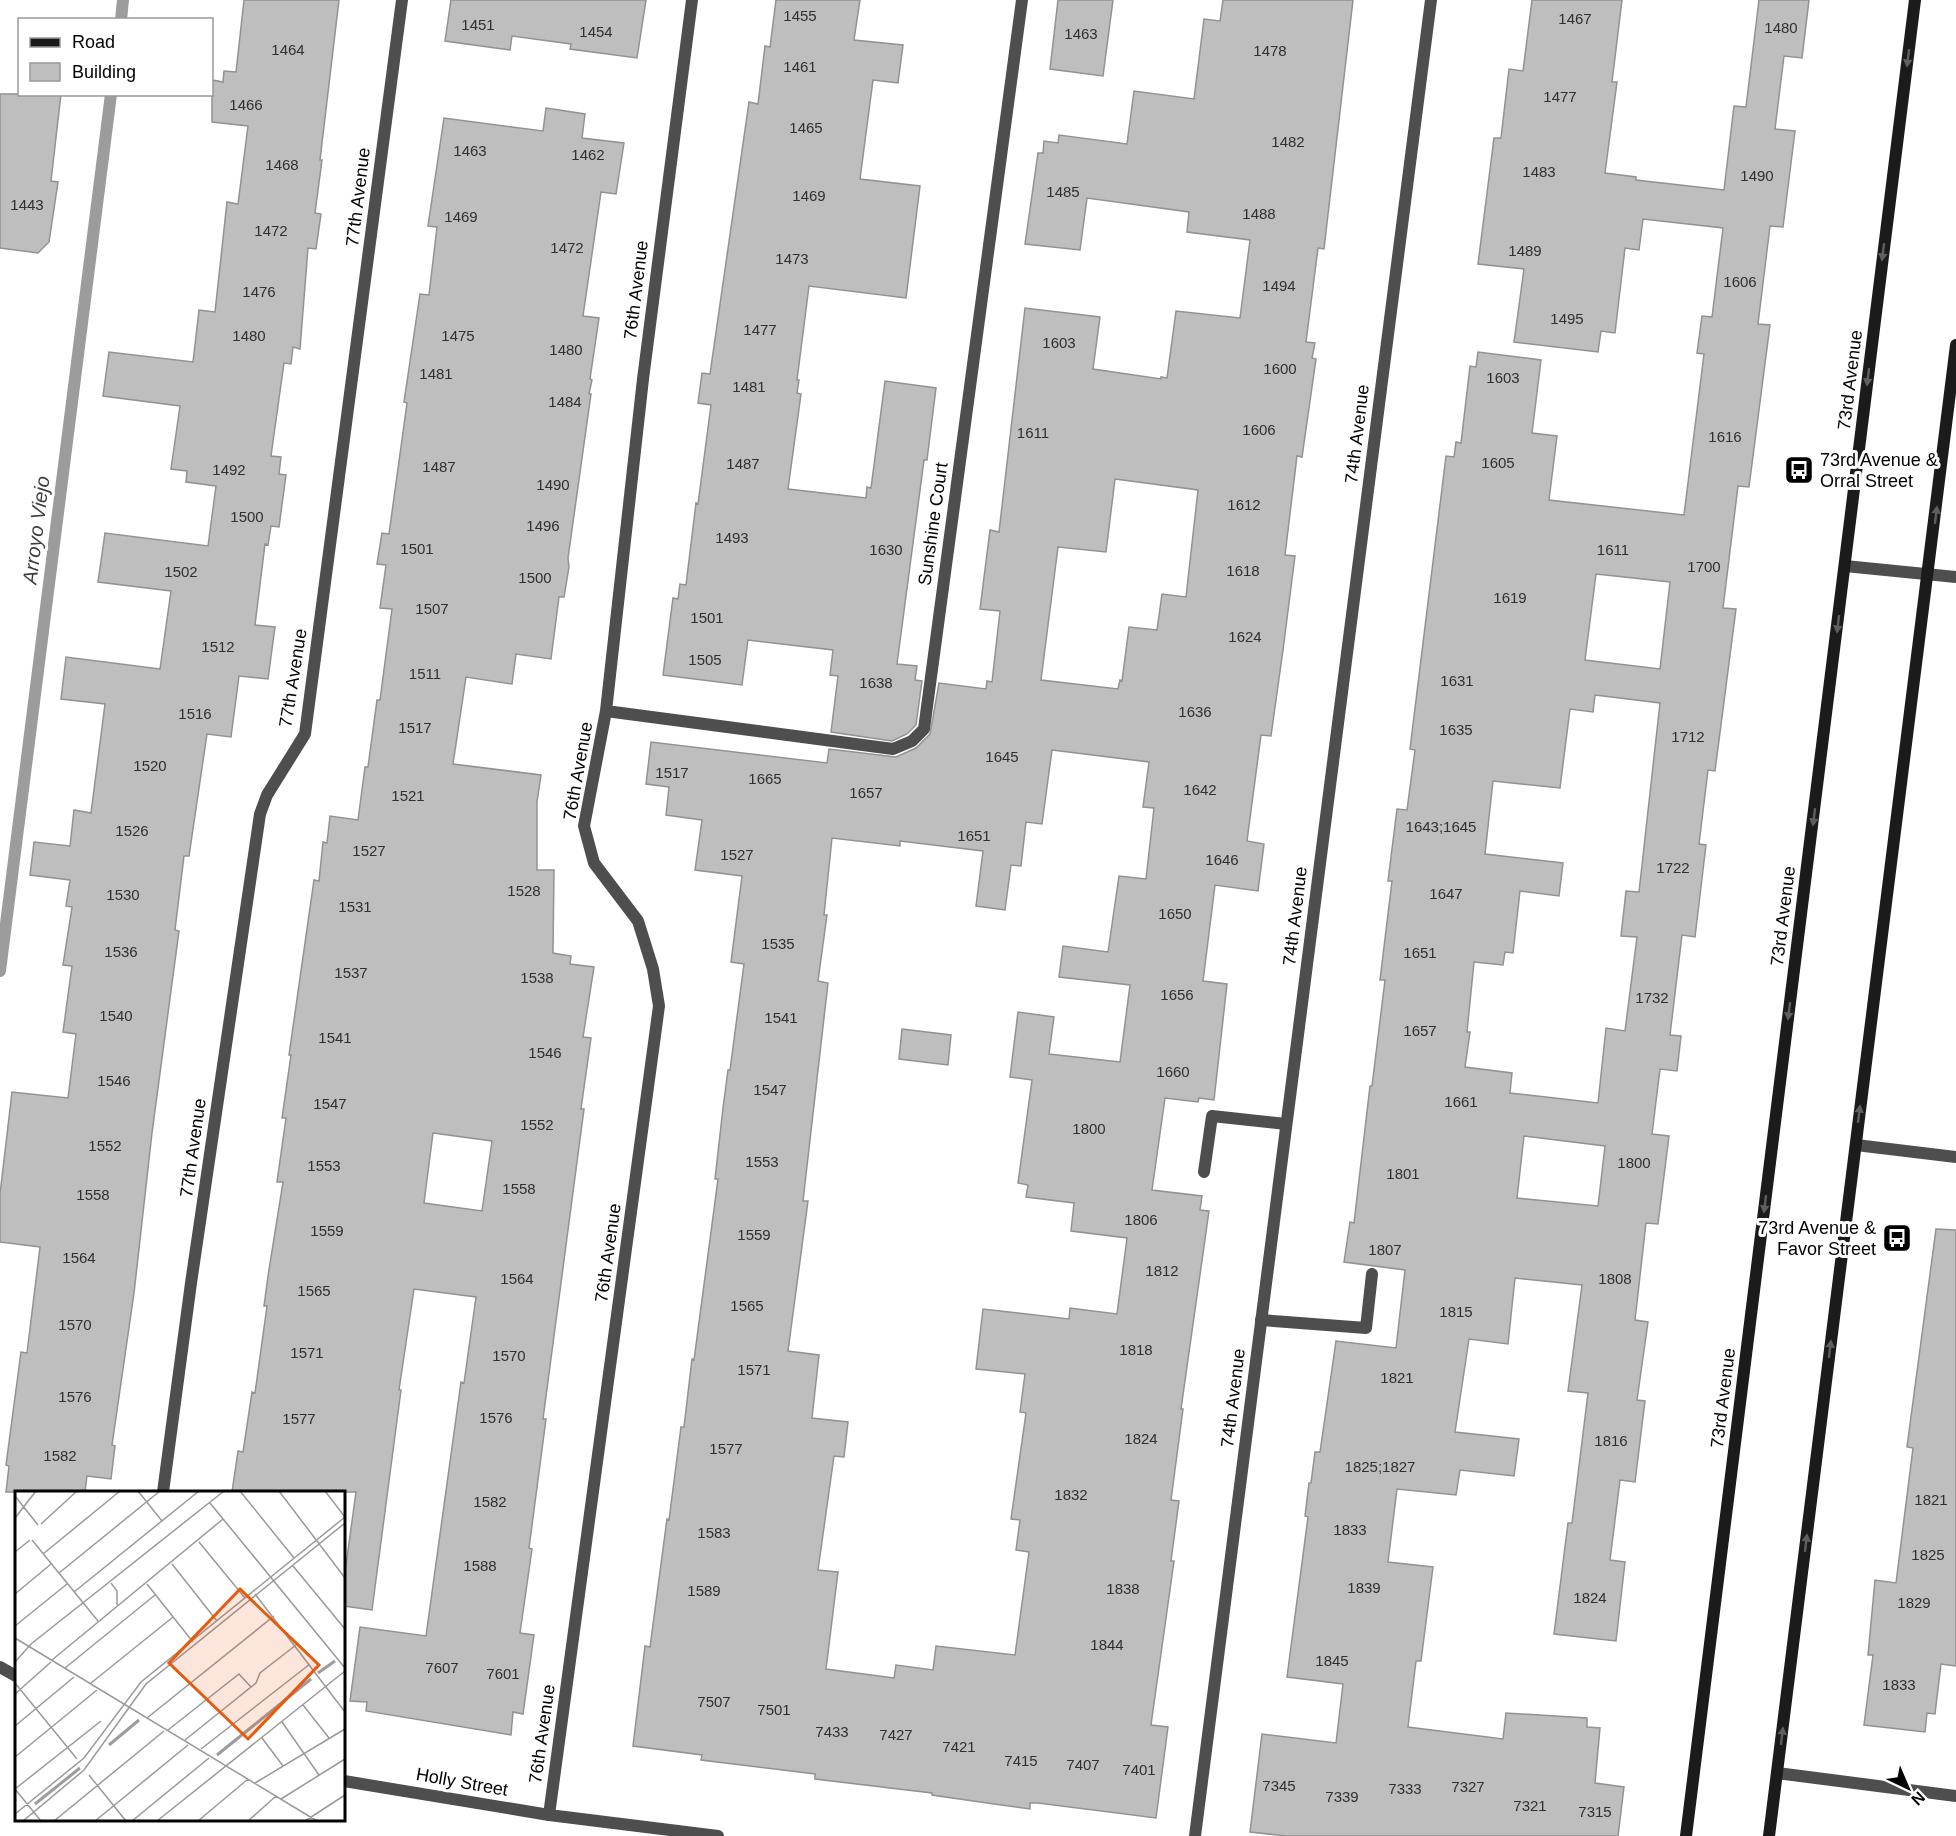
<svg xmlns="http://www.w3.org/2000/svg" width="1956" height="1836" font-family="Arial,sans-serif">
  <rect width="100%" height="100%" fill="#fff"/>
  <g fill="none" stroke-linecap="round" stroke-linejoin="round">
    <!-- stream -->
    <path stroke="#9c9c9c" stroke-width="12" d="M121,20L123,0
      M0,971L111,94"/>
  </g>
  <!-- building -->
  <path fill="#bebebe" stroke="#929292" stroke-width="1.5" fill-rule="evenodd" d="M244,0H339L320,160H322L315,213L321,214L316,249L308,248L300,349L293,347L291,364L284,363L271,456L281,457L279,474L286,475L279,527L271,526L268,545L265,544L255,625L275,627L268,679L239,676L231,737L207,734L189,856H184L175,930L179,931L152,1133L134,1293L112,1445L115,1446L111,1479L87,1476L85,1492H6L9,1466L6,1465L21,1352L27,1353L40,1247L0,1242V1194L12,1092L68,1098L76,1034L63,1032L72,966L63,965L72,907L66,906L70,880L30,875L34,842L70,846L74,810L91,813L105,704L61,699L66,657L160,669L171,591L98,582L105,533L208,546L216,486L186,482L187,471L171,469L180,406L103,396L109,352L193,362L199,310L215,312L227,202L238,204L248,126L212,122V80L223,82L224,71L236,72Z
    M451,0H646L637,58L570,49L571,44L512,36L510,50L445,41Z
    M776,0H860L854,40L903,45L898,83L873,80L860,179L920,186L906,298L809,286L797,380H799L797,393L801,394L788,489L866,498L867,487L871,488L885,381L936,388L927,460H924L897,664L917,666L915,680L922,681L916,725L907,734L892,741L831,732L838,676L830,675L833,650L748,640L742,685L663,675L673,598L678,599L680,584L686,585L696,503L698,504L711,405L698,403L702,373L710,374L749,102L758,104L765,46L770,47Z
    M1058,0H1113L1103,76L1050,69Z
    M1223,0H1353L1324,249L1318,248L1306,342L1315,343L1312,358L1316,359L1302,457L1297,456L1285,555L1295,556L1283,650L1271,736L1261,735L1247,841L1264,844L1258,891L1215,885L1203,981L1227,984L1214,1100L1199,1098L1198,1102L1165,1098L1152,1190L1202,1196L1200,1210L1209,1211L1181,1409H1183L1171,1500L1179,1501L1171,1561H1174L1151,1725L1168,1727L1156,1818L1038,1803H1030V1809L994,1804L932,1795V1793L815,1779V1774L701,1760L702,1755L633,1746L645,1646L650,1647L667,1519L669,1520L681,1427H684L692,1359L694,1360L718,1179H715L723,1108L728,1070H730L744,964L731,962L742,876L695,870L702,820L666,815L669,787L646,784L651,742L827,763L829,749L896,757L916,748L930,734L939,683L986,689L987,681L992,682L1000,611L980,609L990,530L999,532L1025,308L1100,317L1093,369L1161,379V377L1167,378L1176,311L1240,318L1250,240L1187,232L1189,212L1087,198L1080,250L1025,244L1038,153H1043L1044,141L1058,143L1059,135L1127,144L1134,91L1194,99L1204,19L1220,21ZM1115,479L1198,490L1186,597L1162,594L1157,630L1129,627L1122,681L1120,680L1118,689L1041,680L1058,547L1106,552ZM1052,750L1149,762L1143,807L1154,808L1146,879L1119,876L1108,952L1063,946L1059,977L1130,985L1120,1062L1049,1054L1054,1017L1018,1012L1010,1077L1032,1080L1018,1183L1028,1185L1026,1197L1074,1203L1071,1231L1127,1238L1117,1314L1070,1308L1069,1319L983,1309L976,1369L1025,1374L1020,1412L1026,1413L1011,1519L1020,1520L1016,1550L1029,1552L1015,1655L936,1646L933,1670L896,1665L894,1678L826,1669L838,1572L818,1570L834,1456L844,1457L848,1422L812,1418L819,1355L788,1351L808,1201H803L828,983L818,981L827,915H824L832,838L900,846V841L983,851L976,906L1005,910L1011,865L1021,866L1026,822L1042,824Z
    M1532,0H1622L1612,82H1617L1605,173L1636,177V180L1724,190L1734,106L1746,107L1759,0H1809L1802,58L1784,56L1775,129L1795,131L1783,227L1770,226L1758,324L1770,325L1749,487L1738,486L1723,608L1736,609L1715,771L1708,770L1699,844L1706,845L1695,937L1682,935L1670,1035L1681,1036L1677,1071L1660,1069L1652,1134L1669,1136L1658,1224L1646,1223L1635,1320L1648,1322L1637,1400L1645,1401L1635,1482L1620,1480L1610,1560L1625,1562L1616,1641L1554,1634L1568,1523H1572L1588,1393L1568,1391L1582,1285L1515,1278L1508,1344L1469,1339L1455,1432L1519,1439L1514,1476L1460,1470L1456,1495L1397,1489L1388,1562L1433,1567L1421,1661H1416L1408,1727L1503,1739L1506,1713L1587,1718V1727L1600,1728L1595,1783L1624,1787L1618,1836H1287L1250,1832L1262,1734L1336,1743L1343,1684L1287,1677L1308,1517L1305,1516L1309,1483H1311L1315,1452H1320L1336,1341L1396,1348L1405,1270L1344,1262L1350,1222L1354,1223L1370,1086H1372L1385,980H1380L1392,881H1388L1397,809L1407,810L1415,750L1410,749L1446,456L1454,457L1456,442L1461,443L1470,366L1476,367L1478,352L1541,360L1532,433L1557,436L1549,500L1684,515L1704,354L1697,353L1702,316L1712,317L1723,228L1643,219L1639,250L1625,248L1615,333L1601,331L1598,352L1514,342L1524,269L1478,264L1494,138H1501L1509,69L1523,71ZM1596,574L1670,582L1660,669L1585,660ZM1595,695L1660,703L1639,892L1626,891L1621,936L1637,937L1625,1031L1606,1028L1598,1103L1510,1093L1512,1073L1465,1067L1470,1032H1467L1474,962L1503,965L1505,952L1513,953L1520,891L1559,896L1563,863L1485,854L1493,781L1560,788L1570,709L1593,712ZM1524,1136L1605,1146L1598,1206L1517,1198Z
    M0,94H61L51,181L58,182L49,242L38,253L0,248Z
    M546,108L585,114L582,138L624,143L616,194L601,192L583,316L599,318L590,379L592,380L589,394H591L568,558L569,567L564,597H559L551,659L516,654L512,684L466,677L453,764L541,775L537,802V870H554L553,953L571,956L570,964L594,967L583,1037L591,1038L581,1109H584L543,1419H546L529,1548L532,1549L520,1633L534,1635L523,1714L513,1712L511,1735L366,1711L367,1702L350,1701L360,1627L426,1636L461,1382L464,1383L476,1297L414,1289L399,1390H401L372,1610L344,1606V1580L356,1492H232L238,1451L243,1452L252,1392L255,1393L267,1306H264L268,1276L283,1182H277L286,1118H282L291,1055H289L314,880L319,881L323,842L327,843L330,816L358,820L365,767H368L377,700H380L392,609L380,608L386,565L377,564L382,533L389,534L407,403L404,402L420,294L429,295L437,227L428,226L444,118L543,131ZM433,1133L492,1141L482,1211L424,1203Z
    M902,1029L951,1035L948,1065L899,1059Z
    M1936,1229L1956,1230V1666L1941,1664L1935,1714L1927,1713L1925,1732L1864,1725L1873,1655H1868L1875,1580L1896,1583L1913,1448L1907,1447Z"/>
  <g fill="none" stroke-linecap="round" stroke-linejoin="round">
    <!-- lane -->
    <path stroke="#4e4e4e" stroke-width="12" d="M1204,1172L1212,1116L1286,1124
      M1261,1320L1366,1328L1372,1274"/>
    <!-- street -->
    <path stroke="#4e4e4e" stroke-width="12" d="M1845,566L1956,577
      M606,711L893,749L912,741L924,729L1022,0
      M1856,1145L1956,1157
      M163,1492L191,1283L260,814L267,795L305,734L402,0
      M0,1667L16,1676
      M1777,1773L1956,1796
      M344,1781L549,1815L718,1836
      M549,1815L659,1006L653,969L638,921L594,863L584,826L606,711L643,379L692,0
      M1195,1836L1431,0"/>
    <!-- secondary -->
    <path stroke="#1b1b1b" stroke-width="12" d="M1686,1836L1915,0
      M1769,1836L1956,345"/>
  </g>
  <!-- one-way arrows -->
  <defs><path id="oneway-solid" d="M-6-.8H1V-3.2L6.5 0L1 3.2V.8H-6Z" transform="scale(1.5)"/></defs>
  <g fill="#5f5f5f">
    <use href="#oneway-solid" transform="translate(1908 58) rotate(97)"/>
    <use href="#oneway-solid" transform="translate(1883 252) rotate(97)"/>
    <use href="#oneway-solid" transform="translate(1868 377) rotate(97)"/>
    <use href="#oneway-solid" transform="translate(1936 515) rotate(-83)"/>
    <use href="#oneway-solid" transform="translate(1838 624) rotate(97)"/>
    <use href="#oneway-solid" transform="translate(1814 817) rotate(97)"/>
    <use href="#oneway-solid" transform="translate(1789 1011) rotate(97)"/>
    <use href="#oneway-solid" transform="translate(1859 1114) rotate(-83)"/>
    <use href="#oneway-solid" transform="translate(1765 1204) rotate(97)"/>
    <use href="#oneway-solid" transform="translate(1830 1349) rotate(-83)"/>
    <use href="#oneway-solid" transform="translate(1806 1543) rotate(-83)"/>
    <use href="#oneway-solid" transform="translate(1782 1736) rotate(-83)"/>
  </g>
  <!-- icons -->
  <defs>
    <g id="bus-square" transform="scale(1.5)"><rect x="-9" y="-9" width="18" height="18" rx="4" fill="#000" stroke="#fff"/><path d="M-5-6H5V4H4V6H2V4H-2V6H-4V4H-5ZM-3.5-4V0h7V-4ZM-3.5 1.2v1.5H-2V1.2ZM2 1.2v1.5H3.5V1.2Z" fill="#fff"/></g>
  </defs>
  <g fill-rule="evenodd">
    <use href="#bus-square" x="1799" y="470"/>
    <use href="#bus-square" x="1897" y="1238"/>
  </g>
  <g text-anchor="middle" stroke-width="6" stroke-linejoin="round" paint-order="stroke">
    <!-- number labels -->
    <g font-size="15" fill="#303030">
      <text x="800" y="21">1455</text>
      <text x="1575" y="24">1467</text>
      <text x="478" y="30">1451</text>
      <text x="1781" y="33">1480</text>
      <text x="596" y="37">1454</text>
      <text x="1081" y="39">1463</text>
      <text x="288" y="55">1464</text>
      <text x="1270" y="56">1478</text>
      <text x="800" y="72">1461</text>
      <text x="1560" y="102">1477</text>
      <text x="246" y="110">1466</text>
      <text x="806" y="133">1465</text>
      <text x="1288" y="147">1482</text>
      <text x="470" y="156">1463</text>
      <text x="588" y="160">1462</text>
      <text x="282" y="170">1468</text>
      <text x="1539" y="177">1483</text>
      <text x="1757" y="181">1490</text>
      <text x="1063" y="197">1485</text>
      <text x="809" y="201">1469</text>
      <text x="27" y="210">1443</text>
      <text x="1259" y="219">1488</text>
      <text x="461" y="222">1469</text>
      <text x="271" y="236">1472</text>
      <text x="567" y="253">1472</text>
      <text x="1525" y="256">1489</text>
      <text x="792" y="264">1473</text>
      <text x="1740" y="287">1606</text>
      <text x="1279" y="291">1494</text>
      <text x="259" y="297">1476</text>
      <text x="1567" y="324">1495</text>
      <text x="760" y="335">1477</text>
      <text x="249" y="341">1480</text>
      <text x="458" y="341">1475</text>
      <text x="1059" y="348">1603</text>
      <text x="566" y="355">1480</text>
      <text x="1280" y="374">1600</text>
      <text x="436" y="379">1481</text>
      <text x="1503" y="383">1603</text>
      <text x="749" y="392">1481</text>
      <text x="565" y="407">1484</text>
      <text x="1259" y="435">1606</text>
      <text x="1033" y="438">1611</text>
      <text x="1725" y="442">1616</text>
      <text x="1498" y="468">1605</text>
      <text x="743" y="469">1487</text>
      <text x="439" y="472">1487</text>
      <text x="229" y="475">1492</text>
      <text x="553" y="490">1490</text>
      <text x="1244" y="510">1612</text>
      <text x="247" y="522">1500</text>
      <text x="543" y="531">1496</text>
      <text x="732" y="543">1493</text>
      <text x="417" y="554">1501</text>
      <text x="886" y="555">1630</text>
      <text x="1613" y="555">1611</text>
      <text x="1704" y="572">1700</text>
      <text x="1243" y="576">1618</text>
      <text x="181" y="577">1502</text>
      <text x="535" y="583">1500</text>
      <text x="1510" y="603">1619</text>
      <text x="432" y="614">1507</text>
      <text x="707" y="623">1501</text>
      <text x="1245" y="642">1624</text>
      <text x="218" y="652">1512</text>
      <text x="705" y="665">1505</text>
      <text x="425" y="679">1511</text>
      <text x="1457" y="686">1631</text>
      <text x="876" y="688">1638</text>
      <text x="1195" y="717">1636</text>
      <text x="195" y="719">1516</text>
      <text x="415" y="733">1517</text>
      <text x="1456" y="735">1635</text>
      <text x="1688" y="742">1712</text>
      <text x="1002" y="762">1645</text>
      <text x="150" y="771">1520</text>
      <text x="672" y="778">1517</text>
      <text x="765" y="784">1665</text>
      <text x="1200" y="795">1642</text>
      <text x="866" y="798">1657</text>
      <text x="408" y="801">1521</text>
      <text x="1441" y="832">1643;1645</text>
      <text x="132" y="836">1526</text>
      <text x="974" y="841">1651</text>
      <text x="369" y="856">1527</text>
      <text x="737" y="860">1527</text>
      <text x="1222" y="865">1646</text>
      <text x="1673" y="873">1722</text>
      <text x="524" y="896">1528</text>
      <text x="1446" y="899">1647</text>
      <text x="123" y="900">1530</text>
      <text x="355" y="912">1531</text>
      <text x="1175" y="919">1650</text>
      <text x="778" y="949">1535</text>
      <text x="121" y="957">1536</text>
      <text x="1420" y="958">1651</text>
      <text x="351" y="978">1537</text>
      <text x="537" y="983">1538</text>
      <text x="1177" y="1000">1656</text>
      <text x="1652" y="1003">1732</text>
      <text x="116" y="1021">1540</text>
      <text x="781" y="1023">1541</text>
      <text x="1420" y="1036">1657</text>
      <text x="335" y="1043">1541</text>
      <text x="545" y="1058">1546</text>
      <text x="1173" y="1077">1660</text>
      <text x="114" y="1086">1546</text>
      <text x="770" y="1095">1547</text>
      <text x="1461" y="1107">1661</text>
      <text x="330" y="1109">1547</text>
      <text x="537" y="1130">1552</text>
      <text x="1089" y="1134">1800</text>
      <text x="105" y="1151">1552</text>
      <text x="762" y="1167">1553</text>
      <text x="1634" y="1168">1800</text>
      <text x="324" y="1171">1553</text>
      <text x="1403" y="1179">1801</text>
      <text x="519" y="1194">1558</text>
      <text x="93" y="1200">1558</text>
      <text x="1141" y="1225">1806</text>
      <text x="327" y="1236">1559</text>
      <text x="754" y="1240">1559</text>
      <text x="1385" y="1255">1807</text>
      <text x="79" y="1263">1564</text>
      <text x="1162" y="1276">1812</text>
      <text x="517" y="1284">1564</text>
      <text x="1615" y="1284">1808</text>
      <text x="314" y="1296">1565</text>
      <text x="747" y="1311">1565</text>
      <text x="1456" y="1317">1815</text>
      <text x="75" y="1330">1570</text>
      <text x="1136" y="1355">1818</text>
      <text x="307" y="1358">1571</text>
      <text x="509" y="1361">1570</text>
      <text x="754" y="1375">1571</text>
      <text x="1397" y="1383">1821</text>
      <text x="75" y="1402">1576</text>
      <text x="496" y="1423">1576</text>
      <text x="299" y="1424">1577</text>
      <text x="1141" y="1444">1824</text>
      <text x="1611" y="1446">1816</text>
      <text x="726" y="1454">1577</text>
      <text x="60" y="1461">1582</text>
      <text x="1380" y="1472">1825;1827</text>
      <text x="1071" y="1500">1832</text>
      <text x="1931" y="1505">1821</text>
      <text x="490" y="1507">1582</text>
      <text x="1350" y="1535">1833</text>
      <text x="714" y="1538">1583</text>
      <text x="1928" y="1560">1825</text>
      <text x="480" y="1571">1588</text>
      <text x="1364" y="1593">1839</text>
      <text x="1123" y="1594">1838</text>
      <text x="704" y="1596">1589</text>
      <text x="1590" y="1603">1824</text>
      <text x="1914" y="1608">1829</text>
      <text x="1107" y="1650">1844</text>
      <text x="1332" y="1666">1845</text>
      <text x="442" y="1673">7607</text>
      <text x="503" y="1679">7601</text>
      <text x="1899" y="1690">1833</text>
      <text x="714" y="1707">7507</text>
      <text x="774" y="1715">7501</text>
      <text x="832" y="1737">7433</text>
      <text x="896" y="1740">7427</text>
      <text x="959" y="1752">7421</text>
      <text x="1021" y="1766">7415</text>
      <text x="1083" y="1770">7407</text>
      <text x="1139" y="1775">7401</text>
      <text x="1279" y="1791">7345</text>
      <text x="1468" y="1792">7327</text>
      <text x="1405" y="1794">7333</text>
      <text x="1342" y="1802">7339</text>
      <text x="1530" y="1811">7321</text>
      <text x="1595" y="1817">7315</text>
    </g>
    <!-- street labels -->
    <g font-size="18" fill="#000" stroke="#fff">
      <text transform="translate(358 197) rotate(-83)" y="6">77th Avenue</text>
      <text transform="translate(636 290) rotate(-83)" y="6">76th Avenue</text>
      <text transform="translate(1850 380) rotate(-83)" y="6">73rd Avenue</text>
      <text transform="translate(1357 434) rotate(-83)" y="6">74th Avenue</text>
      <text transform="translate(933 524) rotate(-82)" y="6">Sunshine Court</text>
      <text transform="translate(293 678) rotate(-81)" y="6">77th Avenue</text>
      <text transform="translate(578 771) rotate(-80)" y="6">76th Avenue</text>
      <text transform="translate(1295 916) rotate(-83)" y="6">74th Avenue</text>
      <text transform="translate(1783 916) rotate(-83)" y="6">73rd Avenue</text>
      <text transform="translate(193 1148) rotate(-82)" y="6">77th Avenue</text>
      <text transform="translate(608 1253) rotate(-82)" y="6">76th Avenue</text>
      <text transform="translate(1233 1398) rotate(-83)" y="6">74th Avenue</text>
      <text transform="translate(1723 1398) rotate(-83)" y="6">73rd Avenue</text>
      <text transform="translate(542 1734) rotate(-82)" y="6">76th Avenue</text>
      <text transform="translate(462 1782) rotate(10)" y="6">Holly Street</text>
    </g>
    <!-- poi labels -->
    <g font-size="18" fill="#000" stroke="#fff" text-anchor="start">
      <text x="1820" y="466">73rd Avenue &amp;<tspan x="1820" dy="21">Orral Street</tspan></text>
      <text x="1876" y="1234" text-anchor="end">73rd Avenue &amp;<tspan x="1876" dy="21">Favor Street</tspan></text>
    </g>
    <!-- water labels -->
    <g font-size="20" font-style="italic" fill="#3d3d3d" stroke="#fff">
      <text transform="translate(36 530) rotate(-83)" y="7">Arroyo Viejo</text>
    </g>
  </g>
  <!-- overview -->
  <g transform="translate(15 1491)">
    <rect width="330" height="330" fill="#fff"/>
    <path fill="none" stroke="#9c9c9c" stroke-width="3" d="M303,182L320,170M94,254L124,229M202,264L296,188M20,313L65,277"/>
    <path fill="none" stroke="#999" stroke-width="1.5" d="M123,0L147,30M225,0L279,67M264,0L330,87M310,0L330,26M0,5L23,34M195,12L330,177M0,27L21,0M26,33L62,0M17,49L83,130M184,51L230,107M0,61L15,49M28,63L105,0M157,73L202,130M278,75L330,138M44,82L145,0M96,92L102,100V114M132,93L178,151M59,101L184,0M0,103L36,73M240,103L330,221M0,135L52,93M0,147L302,330M37,169L208,28M0,171L16,153L209,0M50,177L140,104M0,192L62,268M76,192L158,126M0,203L36,171M288,214L314,247M132,227L259,125M267,231L304,284M0,235L59,186M153,239L224,183L236,196M247,247L268,275M170,249L241,192L245,182L281,154M186,258L295,173M0,266L82,199M74,284L111,330M240,292L330,238M0,298L86,230M0,298L26,330M266,308L330,268M0,323L69,267L126,191L330,26M8,330L69,279L131,193L330,32M39,330L149,240M80,330L173,254M117,330L194,267M142,330L330,180M183,330L233,288M233,330L261,305M290,330L330,304"/>
    <path fill="#e8590c" fill-opacity="0.15" stroke="#e8590c" stroke-width="3" d="M225,98L304,174L233,248L154,172Z"/>
    <rect width="330" height="330" fill="none" stroke="#000" stroke-width="3"/>
  </g>
  <!-- legend -->
  <rect x="18" y="18" width="195" height="78" fill="#ffffff" stroke="#999999" stroke-width="1.5"/>
  <rect x="30" y="38" width="30" height="9" fill="#1b1b1b" stroke="#999999" stroke-width="1.5"/>
  <text x="72" y="48" font-size="18" fill="#000000">Road</text>
  <rect x="30" y="63" width="30" height="18" fill="#bebebe" stroke="#999999" stroke-width="1.5"/>
  <text x="72" y="78" font-size="18" fill="#000000">Building</text>
  <!-- north arrow -->
  <g transform="translate(1908 1788) rotate(136)" stroke="#ffffff" stroke-width="4.5" paint-order="stroke">
  <path d="M0-4.5L10 22L0 15L-10 22Z" fill="#000000"/>
  <text y="-9" font-size="16" font-weight="bold" text-anchor="middle" fill="#000000">N</text>
  </g>
</svg>
